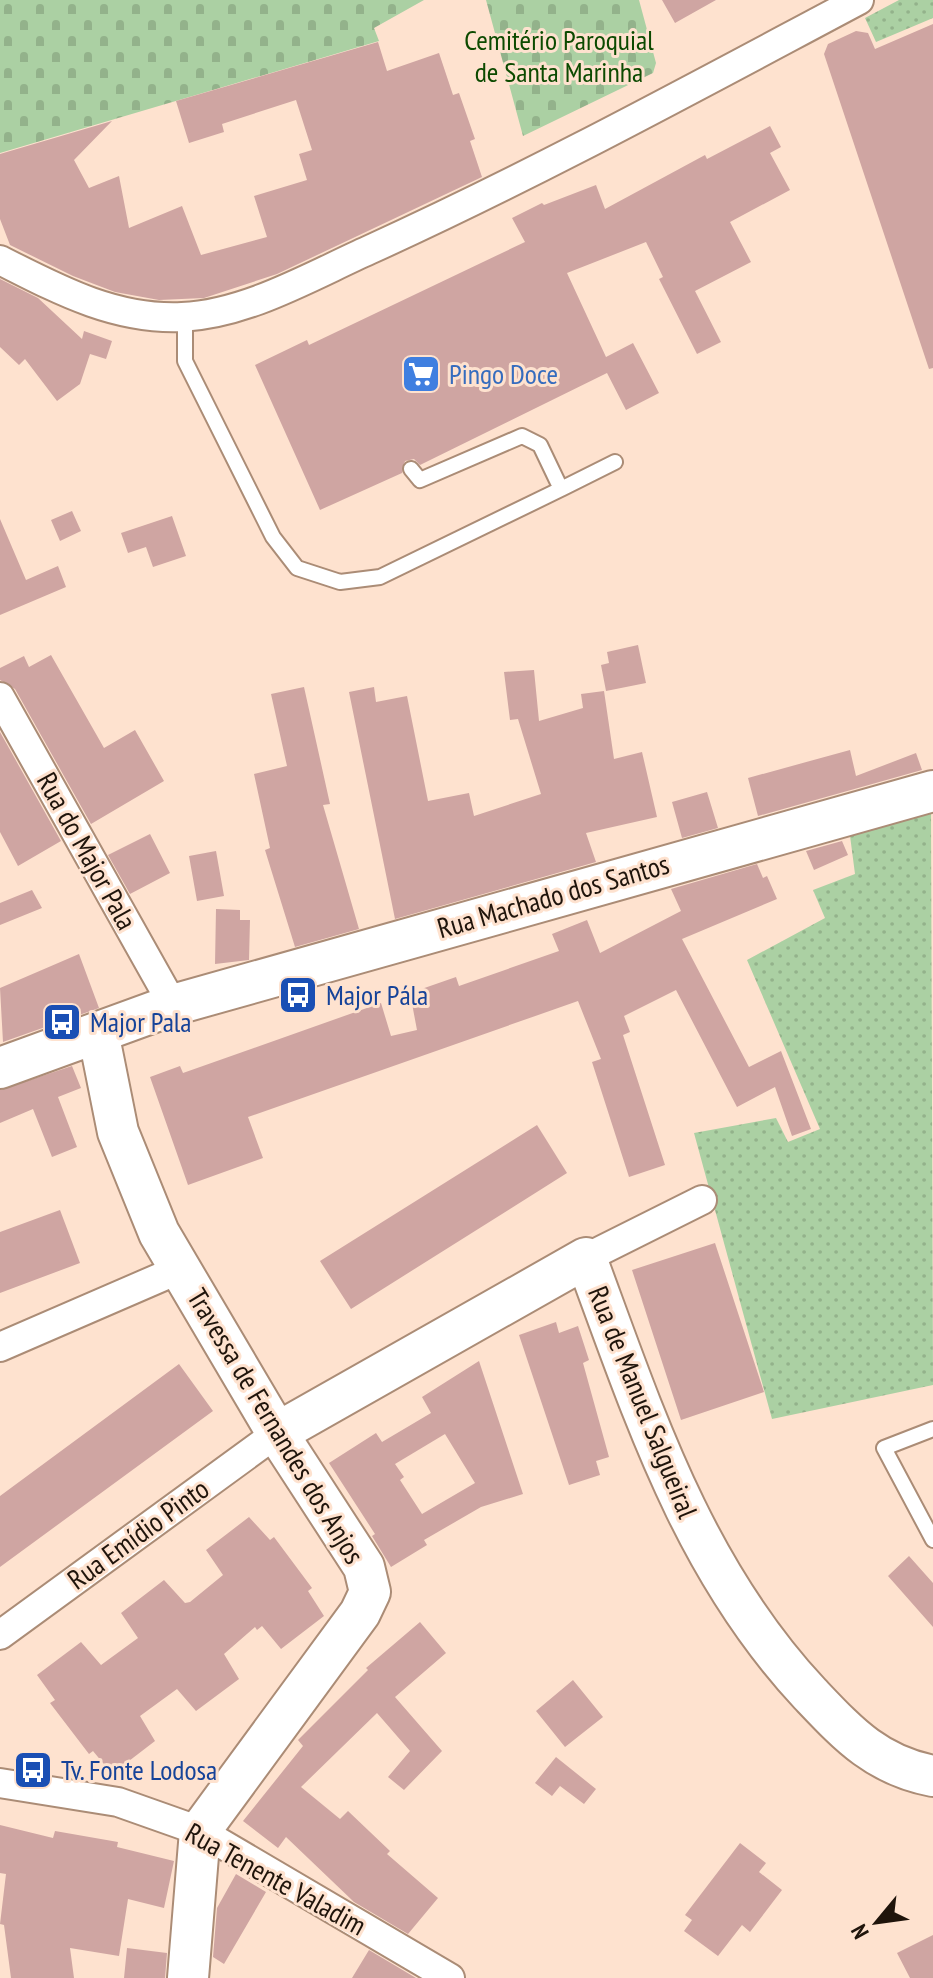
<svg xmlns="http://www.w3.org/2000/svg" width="933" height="1978" font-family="'PT Sans Narrow',sans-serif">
  <defs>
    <pattern id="grass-dots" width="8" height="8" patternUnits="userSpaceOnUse" patternTransform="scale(2)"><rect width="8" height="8" fill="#abd0a3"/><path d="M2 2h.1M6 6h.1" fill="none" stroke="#93b28b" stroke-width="1.8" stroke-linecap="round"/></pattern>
    <pattern id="cemetery-stones" width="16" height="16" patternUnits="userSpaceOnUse" patternTransform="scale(2)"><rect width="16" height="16" fill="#abd0a3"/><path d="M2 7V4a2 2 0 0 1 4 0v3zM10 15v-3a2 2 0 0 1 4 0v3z" fill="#93b28b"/></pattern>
  </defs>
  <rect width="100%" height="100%" fill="#fee2cf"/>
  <!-- grass -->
  <path fill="url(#grass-dots)" d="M899,0H933V18L876,42L865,18Z
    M931,806L933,1385L772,1419L694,1133L776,1118L788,1142L820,1129L747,960L825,918L813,890L855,874L849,828Z"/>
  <!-- cemetery -->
  <path fill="url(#cemetery-stones)" d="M0,0H424L374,28L379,41L0,153Z
    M486,0H639L656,63L653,73L523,136Z"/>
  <!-- building -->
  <path fill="#cfa5a2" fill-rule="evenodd" d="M662,0H716L675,23Z
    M933,24V368L929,369L824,54L828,44L856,31L868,33L875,49Z
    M378,42L387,71L439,53L453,95L459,93L475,139L470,141L482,177L277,274L204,298L159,300L115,292L73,276L10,245L0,219V154L112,121L74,160L89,188L119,176L129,228L182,206L201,255L267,237L254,196L307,180L299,154L312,150L296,100L222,124L224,132L189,143L176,101Z
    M770,126L781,147L770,153L790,190L730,222L751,262L695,291L721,342L697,354L659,279L663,277L646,242L567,273L606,357L633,343L659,393L626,410L607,373L420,465L414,459L405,461L402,473L320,510L255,365L307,340L309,345L525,242L512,218L542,203L544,205L596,185L605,209L705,155L707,159Z
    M0,279L38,298L82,339L84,331L112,341L106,359L90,354L80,384L57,401L25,359L19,365L0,347Z
    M72,511L81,531L60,541L51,520Z
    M172,516L186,556L153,567L146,547L128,553L121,533Z
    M0,519L26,580L58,566L66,587L0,615Z
    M638,645L646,683L606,691L601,665L609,663L607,652Z
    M51,655L104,748L135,730L164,781L91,824L15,689L0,680V668L24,656L29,667Z
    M534,670L539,721L583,708L581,694L604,691L614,759L642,752L657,817L586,833L596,862L395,919L349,692L374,687L376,702L407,696L428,801L469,793L474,816L541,794L518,719L510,720L504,672Z
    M304,687L330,804L323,805L359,929L295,947L265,850L270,848L254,774L287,766L271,694Z
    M0,732L61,841L18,866L0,832Z
    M850,750L856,776L916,753L922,770L758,816L748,778Z
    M707,792L718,828L682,838L672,802Z
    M150,834L170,873L130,894L108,855Z
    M842,841L848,855L814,870L806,851Z
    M216,851L224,896L197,901L189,856Z
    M757,864L763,878L767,876L777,899L682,939L749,1067L781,1051L811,1129L792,1136L775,1087L737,1107L676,990L624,1016L630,1032L623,1035L665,1165L629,1177L592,1062L601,1059L578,1001L248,1117L263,1158L188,1185L150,1077L180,1066L183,1073L381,1003L391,1036L417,1030L410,993L456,977L459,986L559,951L552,934L587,920L600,953L681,911L671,889Z
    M32,890L42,908L0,925V903Z
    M216,909L240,910V920H250L249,960L215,964Z
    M79,954L99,1008L3,1042L0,988Z
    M72,1066L81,1088L58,1097L77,1147L52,1157L33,1109L0,1123V1090Z
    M537,1125L567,1173L351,1309L320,1261Z
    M60,1210L80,1263L0,1293V1232Z
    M715,1243L764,1392L681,1420L632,1270Z
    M556,1322L559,1333L578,1326L589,1360L583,1363L609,1457L596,1461L600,1475L569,1485L519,1335Z
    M479,1361L523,1494L481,1507L424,1540L427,1545L391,1567L372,1536L375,1534L329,1463L376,1433L382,1442L431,1413L422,1397ZM445,1434L475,1483L422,1514L400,1480L404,1477L395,1464Z
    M179,1364L213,1411L0,1567V1496Z
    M249,1517L270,1540L274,1537L312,1588L308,1591L324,1616L281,1649L262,1626L257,1630L255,1627L224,1654L239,1679L196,1711L177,1689L140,1716L155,1741L112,1774L93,1751L89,1754L50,1703L55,1700L37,1675L81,1642L101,1665L138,1638L121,1613L164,1580L185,1603L190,1602L223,1575L206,1550Z
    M909,1556L933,1583V1627L888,1576Z
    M420,1622L446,1653L395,1697L442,1751L404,1790L388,1777L410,1751L377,1713L301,1787L340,1819L348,1811L390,1851L387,1854L438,1898L408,1934L354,1902L286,1837L278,1848L243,1821L303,1746L298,1740L368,1670L366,1668Z
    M573,1680L603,1717L565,1747L536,1711Z
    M556,1757L596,1789L584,1804L560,1786L552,1796L535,1783Z
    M0,1825L53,1838L55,1831L118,1842L117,1847L174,1861L164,1908L128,1899L119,1956L70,1948L74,1978H11L4,1925L0,1924L6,1874L0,1873Z
    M740,1843L766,1863L759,1872L782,1890L750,1932L742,1925L718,1956L684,1931L692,1920L685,1915Z
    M236,1874L266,1892L224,1964L213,1957L217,1908Z
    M933,1935V1978H910L897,1953Z
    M127,1948L167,1953L165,1978H124Z
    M369,1950L416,1978H352Z"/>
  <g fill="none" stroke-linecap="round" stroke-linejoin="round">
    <!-- lane casing -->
    <g stroke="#ab8c76" stroke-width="18">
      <path id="lane" d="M185,317V361L273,537L297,568L340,582L380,577L561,489L540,445L522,436L420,480L411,469
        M561,489L615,462
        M933,1429L884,1448L933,1540"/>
    </g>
    <!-- street casing -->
    <g stroke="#ab8c76" stroke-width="32">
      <path id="street" d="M0,260C59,290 115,320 182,317C247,314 311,276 369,250C536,174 697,86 859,0
        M0,697L173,1005
        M586,1258L702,1200
        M0,1347L180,1269
        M0,1635L277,1433
        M0,1783L118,1802L200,1831L450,1978"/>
    </g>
    <!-- secondary casing -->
    <g stroke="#ab8c76" stroke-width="44">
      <path id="secondary" d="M98,1032L118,1132L159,1233L277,1433L364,1567L370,1592L360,1613L200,1831L188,1978
        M0,1068L173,1005L933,791
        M277,1433L586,1258C644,1415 693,1569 810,1694C848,1734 876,1765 933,1776"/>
    </g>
    <!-- lane -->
    <use href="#lane" stroke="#fff" stroke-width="14"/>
    <!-- street -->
    <use href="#street" stroke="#fff" stroke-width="28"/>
    <!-- secondary -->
    <use href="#secondary" stroke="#fff" stroke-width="40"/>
  </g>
  <!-- icons -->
  <defs>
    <g id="supermarket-square" transform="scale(2)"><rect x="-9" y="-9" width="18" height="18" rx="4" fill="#3f7fe0" stroke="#fee2cf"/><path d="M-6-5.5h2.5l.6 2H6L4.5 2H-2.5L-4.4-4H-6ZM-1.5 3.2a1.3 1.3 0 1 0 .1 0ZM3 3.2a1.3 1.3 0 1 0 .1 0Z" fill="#fff"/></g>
    <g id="bus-square" transform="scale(2)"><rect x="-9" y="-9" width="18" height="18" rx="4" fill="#1a4fb4" stroke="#fee2cf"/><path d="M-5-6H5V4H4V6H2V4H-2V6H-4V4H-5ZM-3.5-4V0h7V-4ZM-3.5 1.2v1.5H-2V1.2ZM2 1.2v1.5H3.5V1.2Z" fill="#fff"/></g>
  </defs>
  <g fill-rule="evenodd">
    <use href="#supermarket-square" x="421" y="374"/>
    <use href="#bus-square" x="298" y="995"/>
    <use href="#bus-square" x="62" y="1022"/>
    <use href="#bus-square" x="33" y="1770"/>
  </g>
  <g text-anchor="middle" stroke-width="6" stroke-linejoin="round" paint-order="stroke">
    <!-- park labels -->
    <g font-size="28" fill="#0c4a00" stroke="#fee2cf">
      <text x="559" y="50">Cemitério Paroquial<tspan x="559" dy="32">de Santa Marinha</tspan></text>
    </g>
    <!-- shop labels -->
    <g font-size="28" fill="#366cbe" stroke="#fee2cf" text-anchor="start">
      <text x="449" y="384">Pingo Doce</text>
    </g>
    <!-- street labels -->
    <g font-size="28" fill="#1f140b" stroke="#fee2cf">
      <text transform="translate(87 851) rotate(61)" y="10">Rua do Major Pala</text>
      <text transform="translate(553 896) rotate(-16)" y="10">Rua Machado dos Santos</text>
      <text transform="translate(643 1402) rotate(68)" y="10">Rua de Manuel Salgueiral</text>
      <text transform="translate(276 1426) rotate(59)" y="10">Travessa de Fernandes dos Anjos</text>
      <text transform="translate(138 1534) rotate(-36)" y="10">Rua Emídio Pinto</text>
      <text transform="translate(276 1879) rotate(29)" y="10">Rua Tenente Valadim</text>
    </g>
    <!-- transit labels -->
    <g font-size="28" fill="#164399" stroke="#fee2cf" text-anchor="start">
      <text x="326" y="1005">Major Pála</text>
      <text x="90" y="1032">Major Pala</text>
      <text x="61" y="1780">Tv. Fonte Lodosa</text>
    </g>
  </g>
  <!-- north arrow -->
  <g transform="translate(877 1922) rotate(241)" stroke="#fee2cf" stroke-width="6" paint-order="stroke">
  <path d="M0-6L14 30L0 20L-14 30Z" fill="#1f140b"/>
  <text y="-12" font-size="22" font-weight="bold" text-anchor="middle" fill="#1f140b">N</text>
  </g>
</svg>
